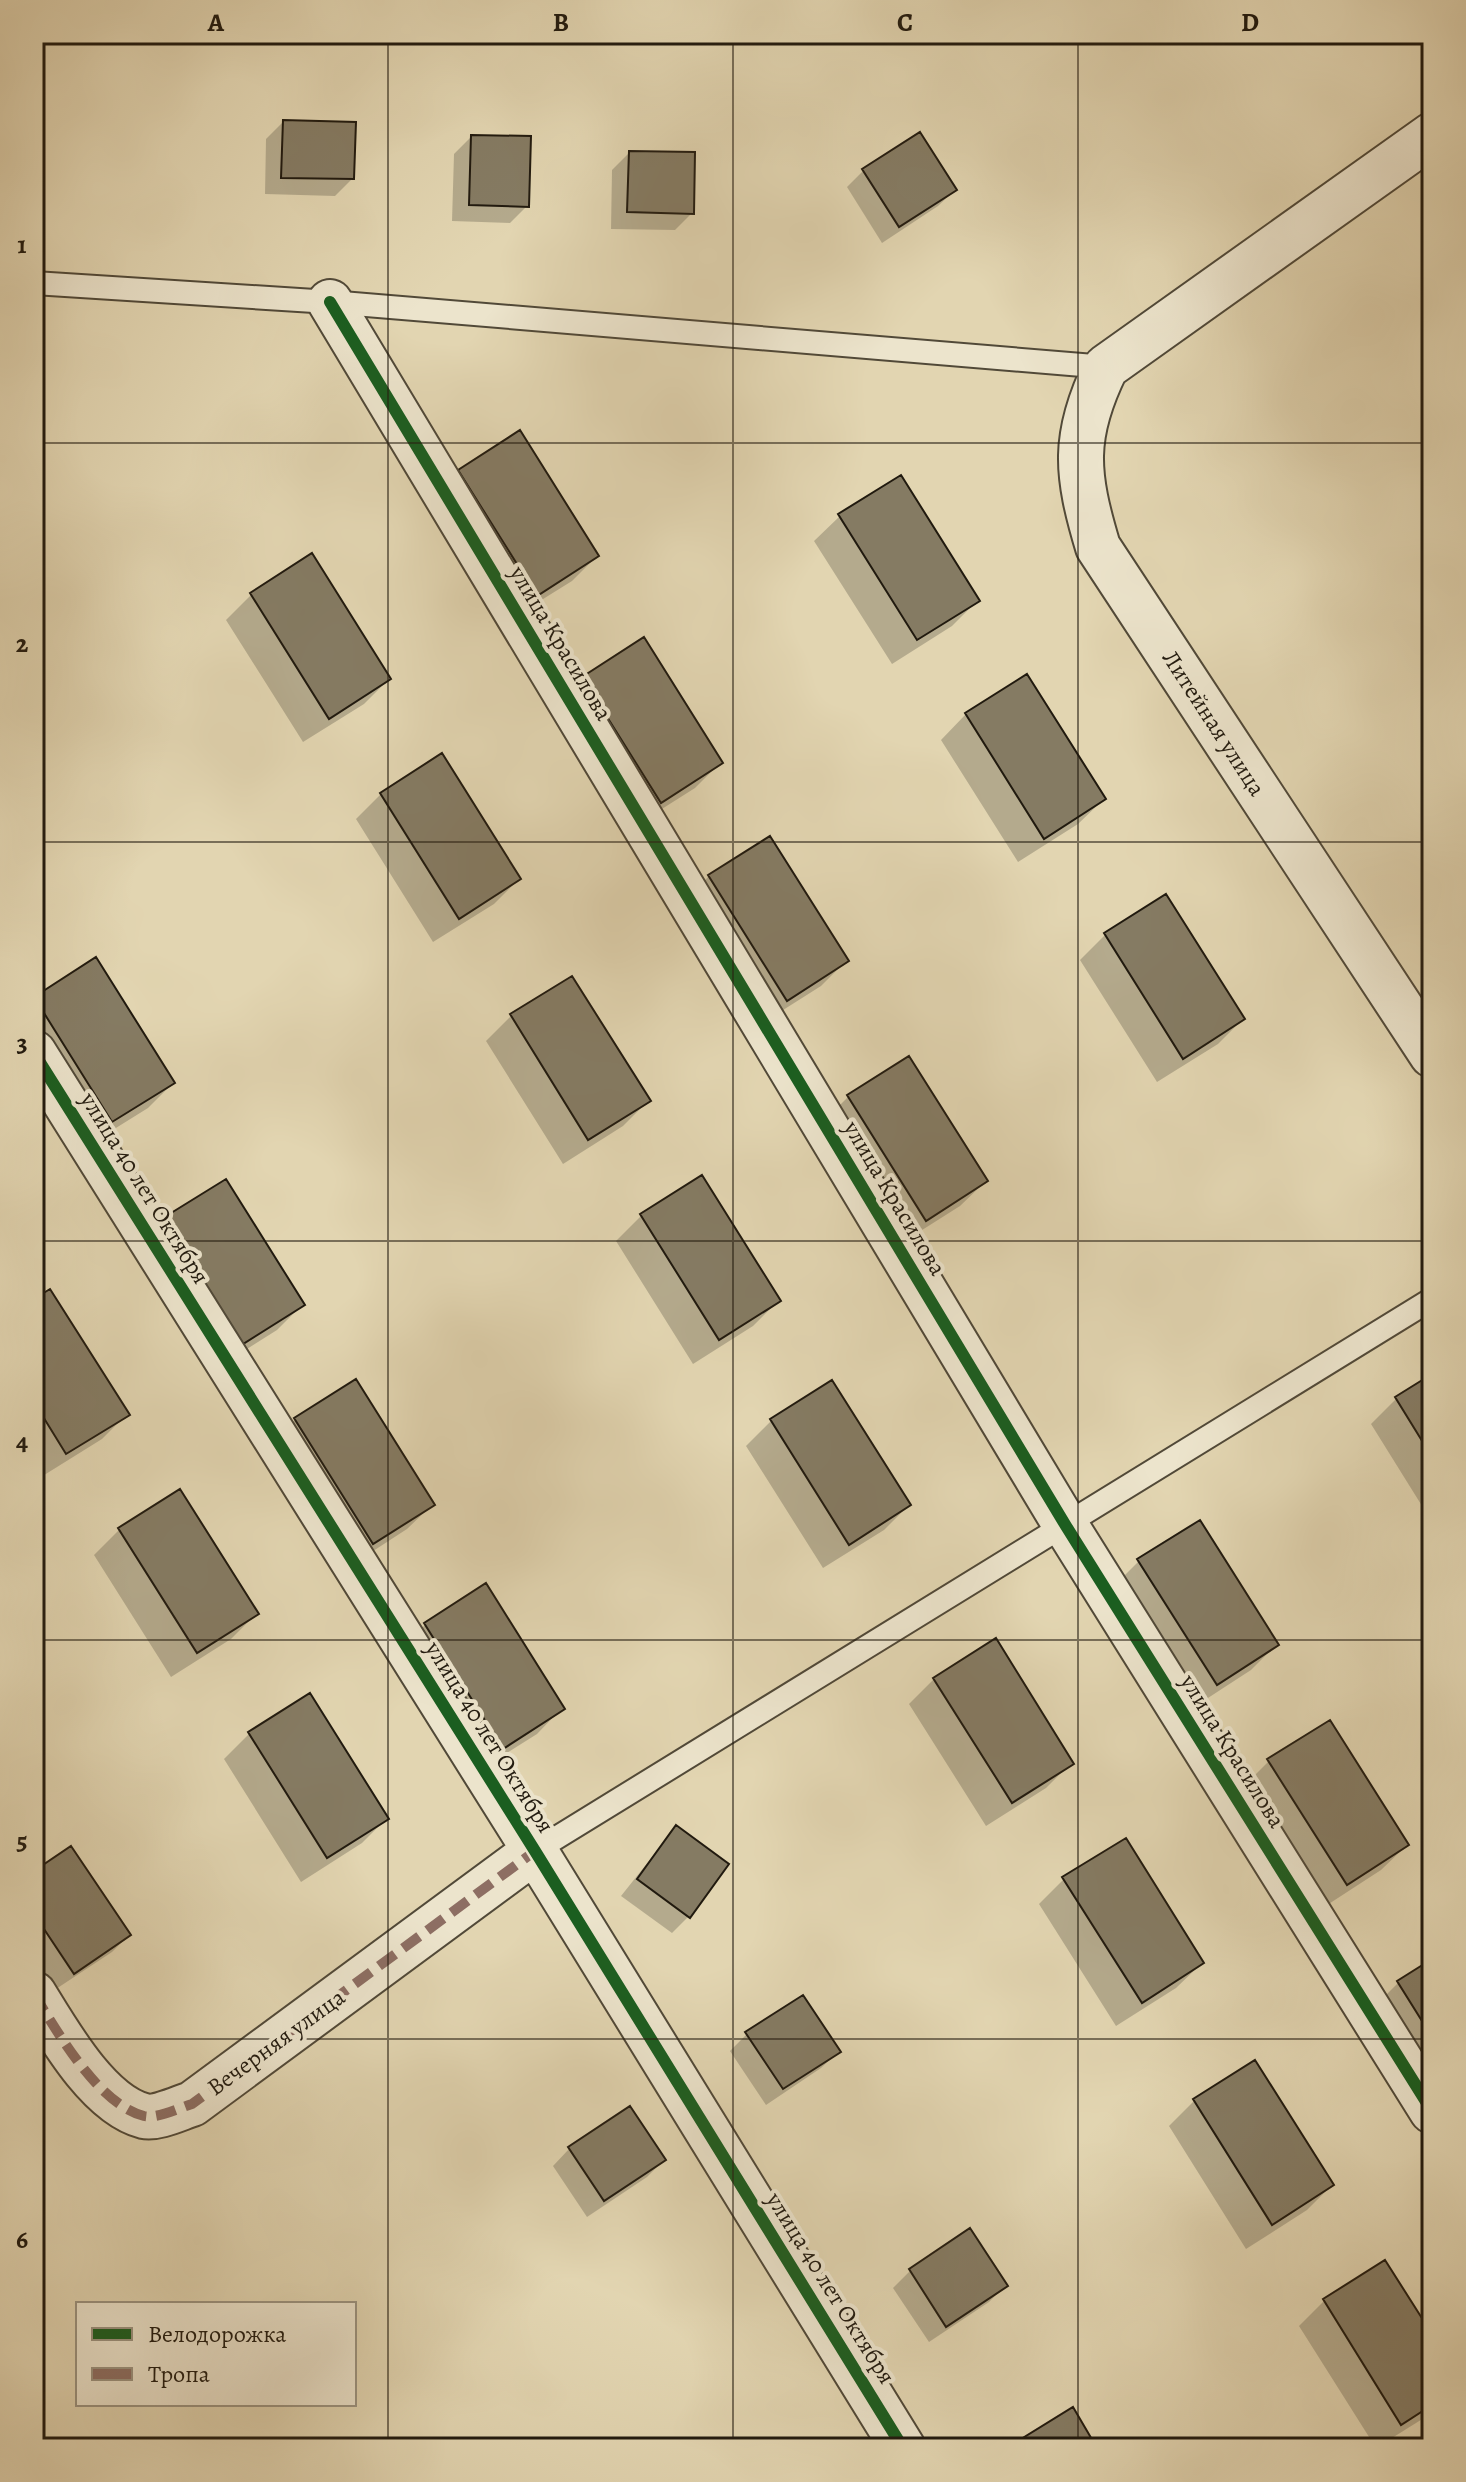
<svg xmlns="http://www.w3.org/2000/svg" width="1466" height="2482" font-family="Alegreya,serif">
  <rect width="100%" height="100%" fill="#e2d5b1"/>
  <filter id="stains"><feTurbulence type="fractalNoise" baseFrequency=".0025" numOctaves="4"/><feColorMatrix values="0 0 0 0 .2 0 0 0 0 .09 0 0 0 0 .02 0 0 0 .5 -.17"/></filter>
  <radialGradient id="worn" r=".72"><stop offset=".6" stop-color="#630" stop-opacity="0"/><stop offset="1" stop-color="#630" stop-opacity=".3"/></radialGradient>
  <!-- shadow -->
  <path fill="#0003" d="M283,122L352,179L335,196L265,194L266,139Z
    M471,137L527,206L510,223L452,221L454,154Z
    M629,153L692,213L675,230L611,229L612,170Z
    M864,170L955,190L938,206L882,243L847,187Z
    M519,433L597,556L572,581L511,619L434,497L459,471Z
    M840,516L977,601L952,626L892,664L814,541Z
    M311,556L389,679L364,704L303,742L226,620L251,595Z
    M583,678L720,763L695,788L635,826L558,704Z
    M966,714L1104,799L1078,824L1018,862L941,740Z
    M381,794L519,879L494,904L433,942L356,819Z
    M769,838L846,961L821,986L761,1024L684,902L709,876Z
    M34,869L43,883L34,892Z
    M1105,935L1243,1019L1218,1044L1157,1082L1080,960Z
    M96,960L173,1083L148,1108L87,1146L34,1062V999Z
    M572,978L648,1101L623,1126L563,1164L486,1041L511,1016Z
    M908,1059L986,1181L960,1206L900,1244L823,1122L848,1097Z
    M701,1178L778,1301L753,1326L693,1364L616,1241L641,1216Z
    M140,1245L302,1305L277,1330L217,1368Z
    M34,1302L127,1414L102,1439L41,1477L34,1467Z
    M1432,1376V1522L1371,1424L1396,1399Z
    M355,1382L433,1504L407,1529L347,1568L270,1445L295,1420Z
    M771,1421L909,1505L884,1530L823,1568L746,1446Z
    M119,1530L256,1614L231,1639L171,1677L94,1555Z
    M1139,1561L1276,1645L1251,1670L1191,1709L1114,1586Z
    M425,1625L562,1708L537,1734L477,1772L400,1650Z
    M934,1679L1071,1763L1046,1788L986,1826L909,1704Z
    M249,1734L387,1818L362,1843L301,1882L224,1759Z
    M1269,1761L1407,1845L1381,1870L1321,1909L1244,1786Z
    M676,1827L689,1916L672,1933L621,1896Z
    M34,1874L129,1935L112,1952L56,1989L34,1956Z
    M1064,1879L1202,1963L1176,1988L1116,2026L1039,1904Z
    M1432,1961V2101L1373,2008L1398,1983Z
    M747,2034L838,2052L821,2068L766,2105L730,2051Z
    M1255,2063L1332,2185L1307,2210L1246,2249L1169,2126L1194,2101Z
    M569,2149L664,2160L647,2177L587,2217L553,2166Z
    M970,2231L1006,2285L989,2302L929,2342L893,2288L910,2271Z
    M1324,2301L1432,2338V2413L1376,2448L1299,2326Z"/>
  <!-- building -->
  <path fill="#857b63" stroke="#211a0f" stroke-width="2" d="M283,120L356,122L354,179L281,178Z
    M920,132L957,190L899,227L862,169Z
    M471,135L531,136L529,207L469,205Z
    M629,151L695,152L694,214L627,212Z
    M520,430L599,556L537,596L458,470Z
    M901,475L980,601L917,640L838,514Z
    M312,553L391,679L329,719L250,593Z
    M644,637L723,763L661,803L582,677Z
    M1027,674L1106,799L1044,839L965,713Z
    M442,753L521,879L459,919L380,793Z
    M770,836L849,961L787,1001L708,875Z
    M1166,894L1245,1019L1183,1059L1104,933Z
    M96,957L175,1083L112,1122L34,997Z
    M572,976L651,1101L588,1140L510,1014Z
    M909,1056L988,1181L926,1221L847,1095Z
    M702,1175L781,1301L719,1340L640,1214Z
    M226,1179L305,1305L243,1344L163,1218Z
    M50,1289L130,1415L66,1454L34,1402V1299Z
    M1432,1374V1457L1395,1397Z
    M356,1379L435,1505L373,1544L294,1418Z
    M832,1380L911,1505L849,1545L770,1419Z
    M180,1489L259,1614L197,1653L118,1528Z
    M1200,1520L1279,1645L1217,1685L1137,1559Z
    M486,1583L565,1709L503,1749L424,1623Z
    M996,1638L1074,1764L1012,1803L933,1678Z
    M310,1693L389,1819L327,1858L248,1732Z
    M1330,1720L1409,1845L1347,1885L1267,1759Z
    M676,1825L729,1864L690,1918L637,1879Z
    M1126,1838L1204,1963L1142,2003L1062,1877Z
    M71,1846L131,1935L74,1974L34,1914V1871Z
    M1432,1959V2037L1397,1981Z
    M803,1995L841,2052L783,2089L745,2032Z
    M1255,2060L1334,2185L1272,2225L1193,2099Z
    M630,2106L666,2160L604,2201L568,2147Z
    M970,2228L1008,2286L946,2327L909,2269Z
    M1385,2260L1432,2334V2405L1401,2425L1323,2299Z
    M1073,2407L1097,2448H1015L1013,2444Z"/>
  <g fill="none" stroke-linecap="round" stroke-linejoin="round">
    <!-- lane casing -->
    <g stroke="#514938" stroke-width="26">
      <path id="lane" d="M34,283L330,302L1106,367
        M535,1851L1432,1299"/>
    </g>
    <!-- street casing -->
    <g stroke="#514938" stroke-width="48">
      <path id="street" d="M1432,135L1106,367C1072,436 1076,474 1098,547L1432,1055
        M330,302L1066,1526L1432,2111
        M34,1053L535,1851L903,2448
        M34,1994C58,2033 98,2104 144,2116C157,2119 179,2108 192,2104L535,1851"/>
    </g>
    <!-- lane -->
    <use href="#lane" stroke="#ece4cc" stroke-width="22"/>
    <!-- street -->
    <use href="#street" stroke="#ece4cc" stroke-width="44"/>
    <!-- quiet -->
    <path stroke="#8d6e63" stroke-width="10" stroke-dasharray="20 10" stroke-linecap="butt" d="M34,1994C58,2033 98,2104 144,2116C157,2119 179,2108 192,2104L535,1851"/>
    <!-- cycleway casing -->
    <g stroke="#ece4cc" stroke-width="17">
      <path id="cycleway" d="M330,302L1066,1526L1432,2111
        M34,1053L535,1851L903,2448"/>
    </g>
    <!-- cycleway -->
    <use href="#cycleway" stroke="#1b5e20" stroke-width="12"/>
  </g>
  <!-- grid -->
  <path fill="none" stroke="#211a0f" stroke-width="2" stroke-opacity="0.55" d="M388,34V2448M733,34V2448M1078,34V2448M34,443H1432M34,842H1432M34,1241H1432M34,1640H1432M34,2039H1432"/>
  <g text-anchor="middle" stroke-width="8" stroke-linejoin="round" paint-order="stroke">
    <!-- street labels -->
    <g font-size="24" fill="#211a0f" stroke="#ece4cc">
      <text transform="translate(561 643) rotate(59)" y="8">улица Красилова</text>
      <text transform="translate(1214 723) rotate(57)" y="8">Литейная улица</text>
      <text transform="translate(145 1188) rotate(58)" y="8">улица 40 лет Октября</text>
      <text transform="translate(895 1198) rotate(59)" y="8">улица Красилова</text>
      <text transform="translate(490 1737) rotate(58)" y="8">улица 40 лет Октября</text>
      <text transform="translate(1233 1751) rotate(58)" y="8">улица Красилова</text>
      <text transform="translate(276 2042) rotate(-36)" y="8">Вечерняя улица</text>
      <text transform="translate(831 2288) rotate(58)" y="8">улица 40 лет Октября</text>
    </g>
  </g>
  <!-- margin -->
  <rect width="1466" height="2482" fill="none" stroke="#e2d5b1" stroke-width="88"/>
  <!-- legend -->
  <rect x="76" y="2302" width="280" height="104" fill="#ece4cc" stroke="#9b9380" stroke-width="2"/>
  <rect x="92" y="2328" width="40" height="12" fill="#1b5e20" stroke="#9b9380" stroke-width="2"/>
  <text x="148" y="2342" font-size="24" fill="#211a0f">Велодорожка</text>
  <rect x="92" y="2368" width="40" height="12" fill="#8d6e63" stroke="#9b9380" stroke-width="2"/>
  <text x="148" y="2382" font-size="24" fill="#211a0f">Тропа</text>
  <rect x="44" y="44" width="1378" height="2394" fill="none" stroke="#211a0f" stroke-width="3"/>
  <g font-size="26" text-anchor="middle" font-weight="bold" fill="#211a0f">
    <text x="216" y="31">A</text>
    <text x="561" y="31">B</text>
    <text x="905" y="31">C</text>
    <text x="1250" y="31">D</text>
    <text x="22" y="253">1</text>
    <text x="22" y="652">2</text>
    <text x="22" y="1051">3</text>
    <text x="22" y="1450">4</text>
    <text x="22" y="1849">5</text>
    <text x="22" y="2248">6</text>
  </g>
  <rect width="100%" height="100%" filter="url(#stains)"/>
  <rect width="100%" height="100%" fill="url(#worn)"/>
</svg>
